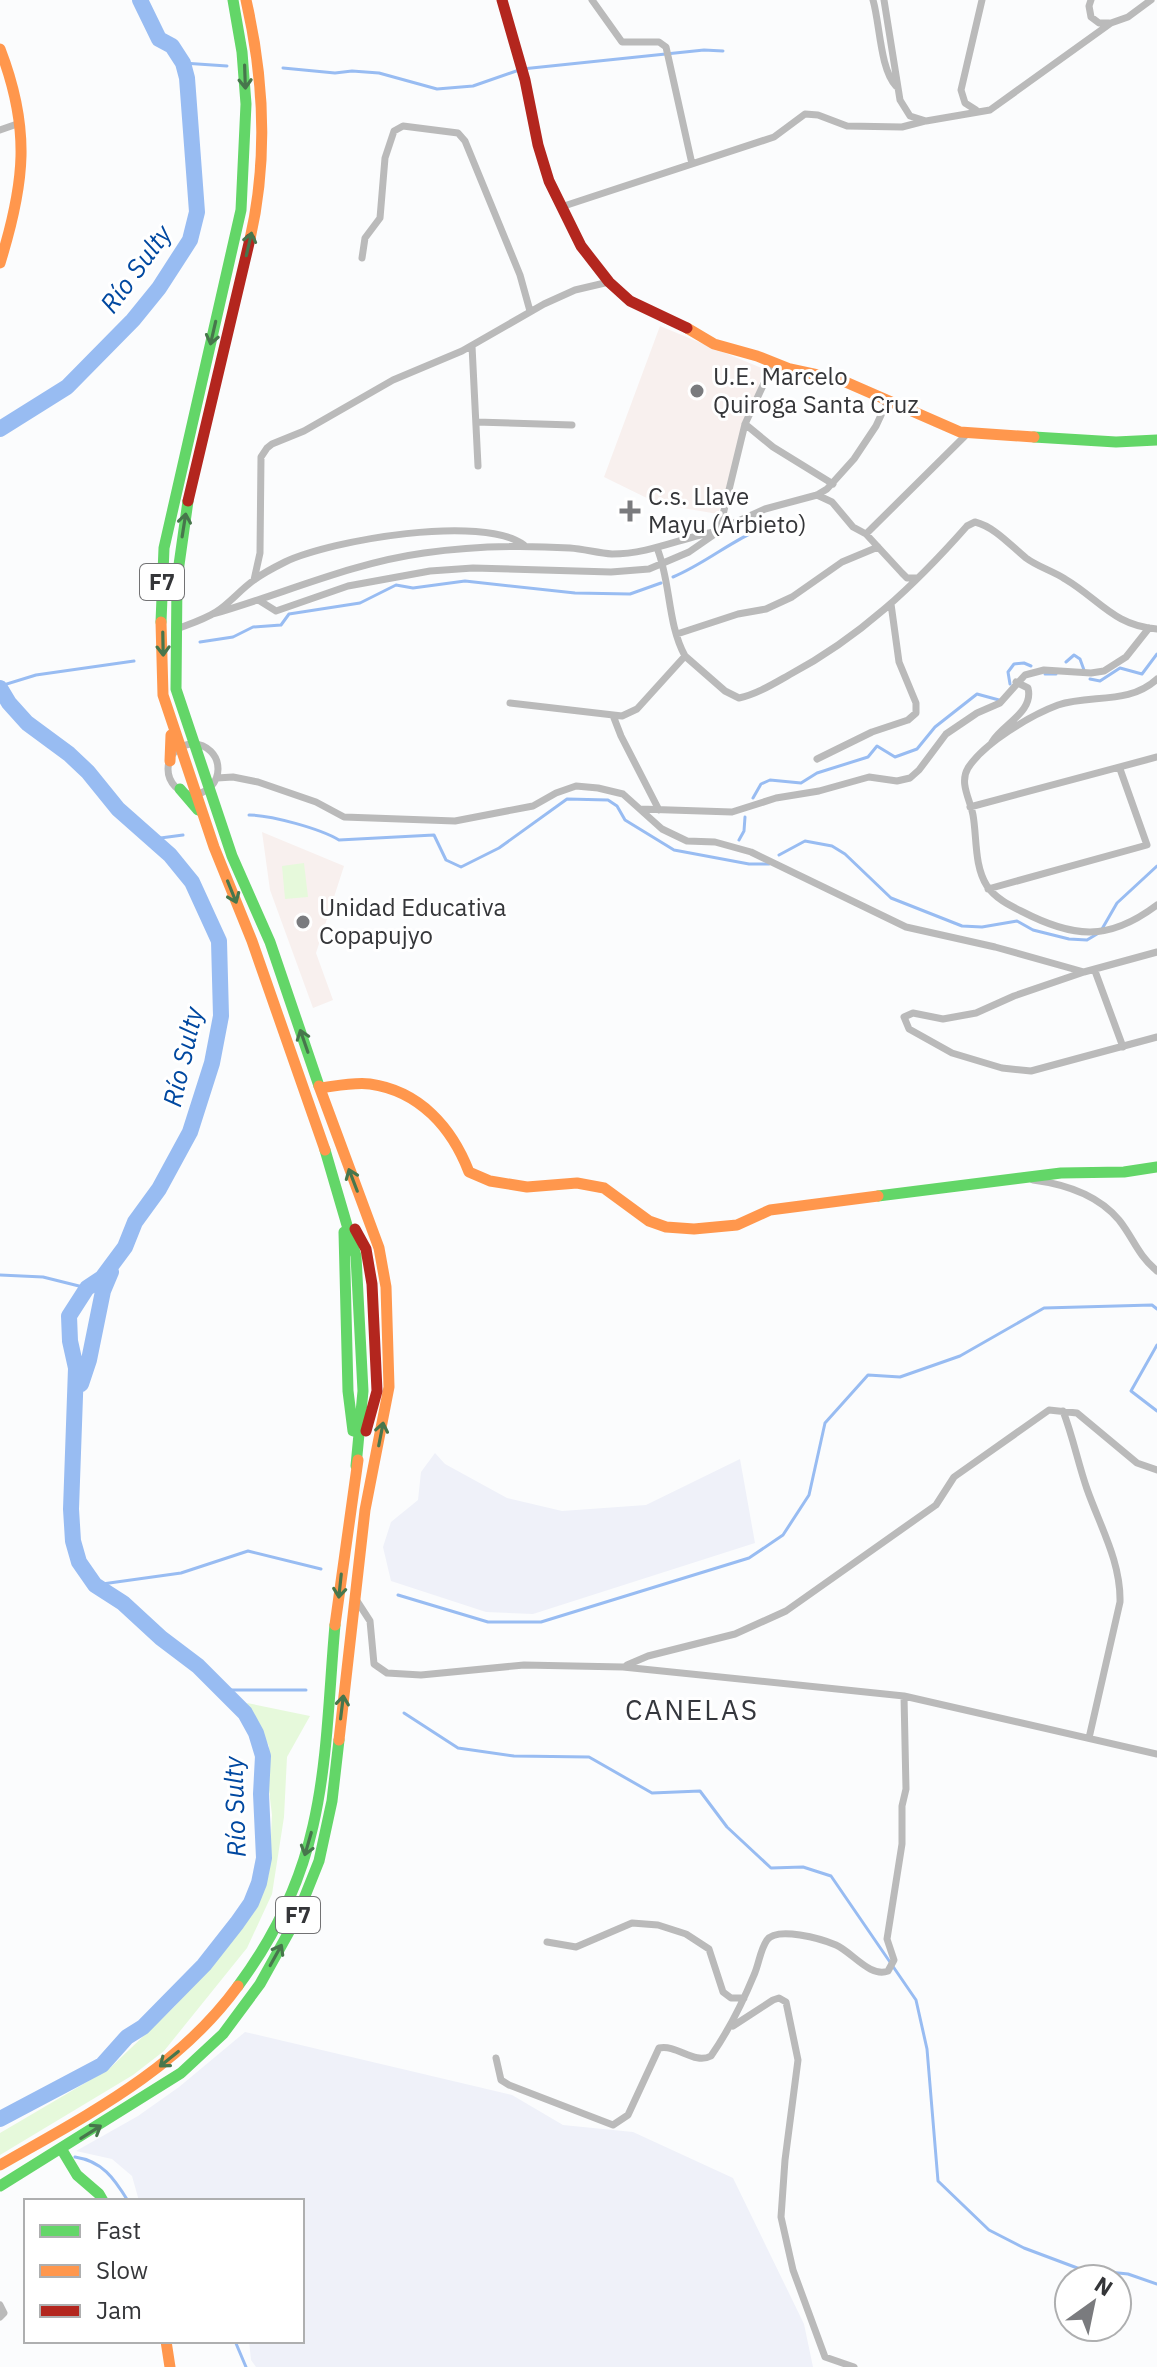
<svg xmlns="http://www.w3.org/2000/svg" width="1157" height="2367" font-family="'IBM Plex Sans',sans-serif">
  <rect width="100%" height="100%" fill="#fbfcfd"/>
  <!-- built -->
  <path fill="#eff1f9" d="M435,1453L445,1464L507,1498L562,1511L646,1505L740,1459L755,1543L533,1614L486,1612L391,1581L383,1547L391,1522L418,1500L421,1472Z
    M245,2032L512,2095L563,2125L633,2132L733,2178L804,2324L813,2367H256L251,2360L249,2341H302V2201H139L132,2176L112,2159L76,2151L138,2116L179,2087Z"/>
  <!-- education -->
  <path fill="#f8f0ee" d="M660,326L764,369L718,514L659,504L604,477Z
    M262,832L344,866L316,953L333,1000L313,1008L270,890Z"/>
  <!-- green -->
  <path fill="#e6f9db" d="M304,863L308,897L285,899L282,866Z
    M247,1703L310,1716L287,1757L284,1817L272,1894L247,1948L164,2051L133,2075L0,2155V2133L109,2069L175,2006L255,1911L269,1874L272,1815L268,1782L269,1746Z"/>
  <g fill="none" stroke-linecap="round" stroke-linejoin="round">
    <!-- stream -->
    <path stroke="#98bcf2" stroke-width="3" d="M183,63L227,66
      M283,68L335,73L352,71L379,73L437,89L473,86L522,69L704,50L723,51
      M673,577C707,563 734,538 769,525
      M200,642L233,637L253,627L281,625L289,614L360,603L396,585L413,588L465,581L575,593L630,594L661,583
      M1066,662L1074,655L1080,659L1084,670
      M1045,674H1056
      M1090,679L1100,681L1120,668L1142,674L1157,654
      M1010,684L1008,672L1014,664L1024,663L1031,666
      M0,686L36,675L134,661
      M753,798L761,784L770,780L801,783L817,773L868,757L877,746L895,757L917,749L935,727L977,694L999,700
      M249,815C271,815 321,829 339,840L434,835L446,860L461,867L499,848L567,799L608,800L617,806L625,820L674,850L749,864H769
      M153,839L183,835
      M739,840L744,831L745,817
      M779,855L805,841L832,846L845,854L891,898L962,926L982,927L1017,921L1033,930L1069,939L1087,940L1097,934
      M1102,929L1117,903L1157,866
      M0,1275L43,1277L87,1288
      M1157,1345L1131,1391L1157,1411
      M95,1585L181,1573L248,1551L321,1569
      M398,1595L488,1622H541L749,1558L783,1535L809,1495L825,1423L868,1375L900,1377L960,1356L1044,1308L1152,1305L1157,1309
      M224,1690H306
      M404,1713L458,1748L514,1756L589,1757L652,1793L700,1791L727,1827L771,1868L803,1867L831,1876L916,2000L927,2049L938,2181L989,2230L1024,2248L1080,2269L1128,2274L1157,2284
      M75,2157C102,2161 114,2178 128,2201
      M235,2341L246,2367"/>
    <!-- river -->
    <path stroke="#98bcf2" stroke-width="16" d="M0,429L67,387L133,320L159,288L190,240L197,212L187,78L183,63L172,46L159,39L140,0
      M0,688L9,703L27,723L69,754L88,772L118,809L170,855L192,882L219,941L221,1016L212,1063L190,1132L159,1189L135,1222L125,1247L102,1278L87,1288L69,1316L70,1341L76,1368L71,1509L73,1541L79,1562L95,1585L123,1603L161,1638L198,1666L245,1713L256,1733L263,1756L261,1794L264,1858L259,1883L251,1903L237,1923L204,1965L143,2027L127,2037L102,2065L0,2119
      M81,1384L89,1360L103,1291L111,1272"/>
    <!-- street -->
    <path stroke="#bababa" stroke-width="7" d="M592,0L622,42H659L666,47L692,164
      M873,0C880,24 880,69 896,86
      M884,0L900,100L910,116L926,121L990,110L1111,23L1128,17L1151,0
      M1091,0L1089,6L1091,17L1099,23H1109
      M976,110L965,103L961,90L982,0
      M0,130L20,123
      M561,207L774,137L805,114L818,115L847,126L902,127L925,121
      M362,258L365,238L380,218L385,158L394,131L403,126L458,133L465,141L520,275L530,311
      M472,346L478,466
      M476,422L572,425
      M745,424L773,447L833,484
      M817,495L832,502L853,527L866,534L902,573L907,578H917
      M866,534L968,433
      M657,548C671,582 667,623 685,656L725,691L739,698C757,694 773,684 789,675C859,638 915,585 967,526L975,522C995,527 1011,546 1026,558C1038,567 1053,571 1065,579C1099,599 1114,626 1157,629
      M254,580L260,553L261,457L267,448L272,444L304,431L393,380L462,351L544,304L575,290L609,282
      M260,601L276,611L348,586L430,571L473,568L611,572L649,569L689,552L725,527L765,509L817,495L827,489L854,459L876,426L888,400
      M213,614C283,594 351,563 424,553C472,546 521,545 570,548C584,549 598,553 612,554C650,554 683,537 719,531L745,424L774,362
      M177,629C190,624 205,619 216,612C230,603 240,590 254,580C263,573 275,567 285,562C331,540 483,514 524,545
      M677,634L738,614L766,609L792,597L842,562L878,547
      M1157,679C1129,705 1091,694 1058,705C1031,715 984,743 968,768C959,783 970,799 973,815C977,837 974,866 987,886C995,898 1009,905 1021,911C1073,938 1108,942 1157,905
      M510,703L622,716L637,709L685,656
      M614,718L621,736L659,810
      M992,742C1003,724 1034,712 1028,688L1016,682
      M168 769a25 25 0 1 1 50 0a25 25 0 1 1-50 0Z
      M817,759L872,732L908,720L916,713V703L899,662L891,604
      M217,778L233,777L258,782L316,802L344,817L455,821L533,806L556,793L576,786L598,788L623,794L662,829L687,841L715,842L751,852L906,927L995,947L1084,972
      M970,807L1157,757
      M640,809L732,812L776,798L819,791L869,777L897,781L910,778L919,770L946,734L977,713L1000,703L1025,675L1044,670L1091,673L1104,671L1126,657L1149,628
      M988,889L1147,845L1120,769
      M1157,952L1084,972L1014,996L976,1013L943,1019L913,1013L904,1017L909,1029L952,1053L1002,1068L1031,1071L1157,1037
      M1095,971L1123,1047
      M1033,1180C1064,1184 1098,1195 1119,1220C1134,1239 1137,1254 1157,1271
      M1063,1411C1073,1437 1078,1463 1087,1489C1100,1526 1121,1562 1120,1602L1089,1738
      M357,1601L370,1621L374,1664L387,1673L421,1675L524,1665L623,1667L904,1696L1157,1754
      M627,1665L648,1656L735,1634L786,1611L936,1505L954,1477L1049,1410L1077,1413L1137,1463L1157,1470
      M547,1942L576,1947L632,1923L658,1925L686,1934L709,1949L723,1992L731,1998H744
      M733,2026L773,2000L779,1998L786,2002L798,2060L785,2160L781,2217L793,2270L825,2357L854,2367
      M496,2058L501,2080L509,2085L613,2125L628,2115L659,2048C677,2044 694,2065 711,2056C729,2030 742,2004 754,1975C759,1964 760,1950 767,1940C777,1926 822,1939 836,1945C852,1952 870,1978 888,1971L894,1960L887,1939L902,1844V1806L906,1789L904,1696
      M0,2305L4,2313L0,2317"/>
    <!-- fast -->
    <path stroke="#63d668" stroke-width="11" d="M1034,437L1116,442L1157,440
      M188,501L177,579L176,689L232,856L270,942L319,1086
      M161,622L164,548L241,210L246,104L242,52L233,0
      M180,789L198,810
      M325,1150L356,1256L363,1391L356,1466
      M878,1196L1061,1173L1124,1172L1157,1167
      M344,1232L348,1391L353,1431
      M238,1986C273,1939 300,1884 313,1826C328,1761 329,1691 335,1625
      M62,2150L77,2175L99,2194L103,2201
      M0,2186L181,2073L223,2034L260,1984L295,1921L319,1861L332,1801L339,1740"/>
    <!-- slow -->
    <path stroke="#ff974d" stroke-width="11" d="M246,0C264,78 268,160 250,239
      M0,49C31,129 25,183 0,263
      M687,328L714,344L757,356L790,369L841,380L960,432L1034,437
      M161,622L163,695L214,847L252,941L325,1150
      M170,761L171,735
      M319,1086L379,1248L386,1287L389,1387L365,1510L339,1740
      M320,1088C336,1086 354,1082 370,1084C420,1091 452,1128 469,1172L490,1181L527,1187L577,1183L604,1188L649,1221L666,1227L694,1229L737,1225L770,1210L878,1196
      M335,1625L358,1460
      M0,2165C87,2115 177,2070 238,1986
      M166,2341L170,2367"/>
    <!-- jam -->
    <path stroke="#b3261e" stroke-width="11" d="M502,0L525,80L538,145L549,181L581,246L609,282L630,301L687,328
      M188,501L250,239
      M355,1229L366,1249L372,1284L377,1391L366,1431"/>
  </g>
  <!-- one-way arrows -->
  <defs><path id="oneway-shaft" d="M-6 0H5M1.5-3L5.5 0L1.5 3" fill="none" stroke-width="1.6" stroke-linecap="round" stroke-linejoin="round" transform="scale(2)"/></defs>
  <g stroke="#47764c">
    <use href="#oneway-shaft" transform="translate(245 77) rotate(88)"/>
    <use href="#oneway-shaft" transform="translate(249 244) rotate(-77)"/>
    <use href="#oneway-shaft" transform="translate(213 333) rotate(103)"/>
    <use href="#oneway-shaft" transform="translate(184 525) rotate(-81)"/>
    <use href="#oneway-shaft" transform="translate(163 644) rotate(89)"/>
    <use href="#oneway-shaft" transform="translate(232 892) rotate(68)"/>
    <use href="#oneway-shaft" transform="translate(304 1041) rotate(-109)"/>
    <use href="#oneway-shaft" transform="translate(353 1180) rotate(-111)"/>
    <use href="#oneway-shaft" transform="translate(381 1434) rotate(-79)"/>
    <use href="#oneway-shaft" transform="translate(340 1586) rotate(96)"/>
    <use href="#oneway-shaft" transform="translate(342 1707) rotate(-83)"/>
    <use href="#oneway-shaft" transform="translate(308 1844) rotate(106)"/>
    <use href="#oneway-shaft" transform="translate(276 1955) rotate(-61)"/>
    <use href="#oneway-shaft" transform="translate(169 2059) rotate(141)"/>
    <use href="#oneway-shaft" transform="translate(91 2132) rotate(-32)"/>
  </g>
  <!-- markers -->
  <g fill="#7a7b7e" stroke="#fff" stroke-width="3">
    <circle cx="697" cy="391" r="8"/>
    <path d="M626 499h8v8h8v8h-8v8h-8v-8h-8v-8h8z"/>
    <circle cx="303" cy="922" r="8"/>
  </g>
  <g text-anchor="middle" stroke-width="6" stroke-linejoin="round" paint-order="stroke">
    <!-- shield labels -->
    <g fill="#fff" stroke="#727274" stroke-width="2">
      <rect x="140" y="564" width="44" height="36" rx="6"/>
      <rect x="276" y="1897" width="44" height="36" rx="6"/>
    </g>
    <g font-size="22" font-weight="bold" fill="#353639">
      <text x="162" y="590">F7</text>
      <text x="298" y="1923">F7</text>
    </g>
    <!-- poi labels -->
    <g font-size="24" fill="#353639" stroke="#fff" text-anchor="start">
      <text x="713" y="385">U.E. Marcelo<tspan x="713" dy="28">Quiroga Santa Cruz</tspan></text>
      <text x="648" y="505">C.s. Llave<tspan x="648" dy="28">Mayu (Arbieto)</tspan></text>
      <text x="319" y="916">Unidad Educativa<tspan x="319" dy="28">Copapujyo</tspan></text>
    </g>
    <!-- water labels -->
    <g font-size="26" font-style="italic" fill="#0048a0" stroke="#fff">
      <text transform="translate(136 269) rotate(-54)" y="9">Río Sulty</text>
      <text transform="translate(183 1057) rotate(-77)" y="9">Río Sulty</text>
      <text transform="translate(235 1807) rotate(-92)" y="9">Río Sulty</text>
    </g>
    <!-- quarter labels -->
    <g font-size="28" letter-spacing="2" fill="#35373d" stroke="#fff">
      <text x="692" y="1720">CANELAS</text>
    </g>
  </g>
  <!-- legend -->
  <rect x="24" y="2199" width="280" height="144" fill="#ffffff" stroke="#aeafb0" stroke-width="2"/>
  <rect x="40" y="2225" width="40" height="12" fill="#63d668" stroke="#aeafb0" stroke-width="2"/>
  <text x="96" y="2239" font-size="24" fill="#353639">Fast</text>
  <rect x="40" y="2265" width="40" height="12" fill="#ff974d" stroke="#aeafb0" stroke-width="2"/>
  <text x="96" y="2279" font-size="24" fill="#353639">Slow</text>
  <rect x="40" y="2305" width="40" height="12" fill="#b3261e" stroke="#aeafb0" stroke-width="2"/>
  <text x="96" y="2319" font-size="24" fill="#353639">Jam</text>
  <!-- north arrow -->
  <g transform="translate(1093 2303) rotate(33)"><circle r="38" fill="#ffffff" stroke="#aeafb0" stroke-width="2"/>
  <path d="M0-6L14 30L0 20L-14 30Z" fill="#7a7b7e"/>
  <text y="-12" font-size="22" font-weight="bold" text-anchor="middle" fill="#353639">N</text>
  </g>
</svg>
